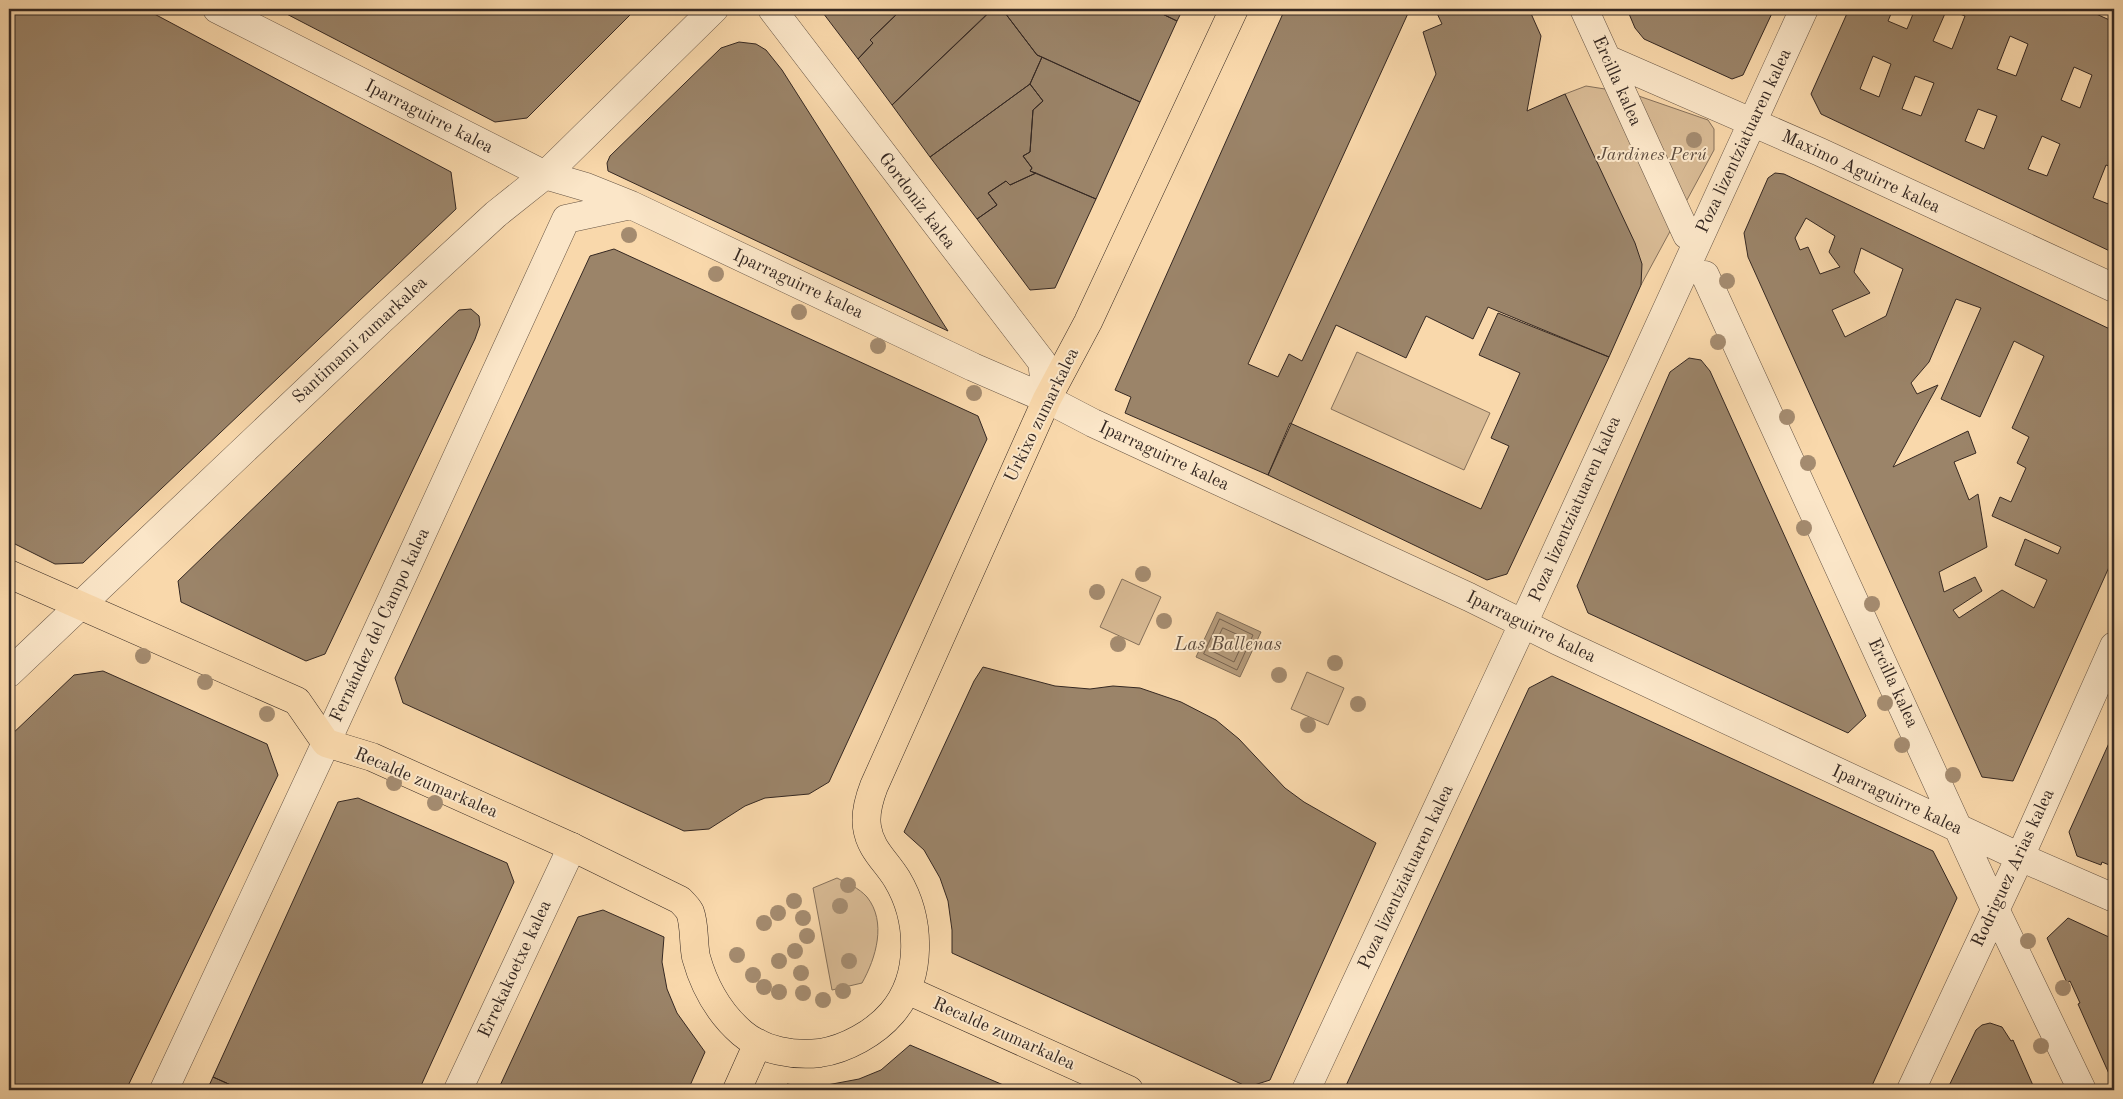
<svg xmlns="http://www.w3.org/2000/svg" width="2123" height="1099" viewBox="0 0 2123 1099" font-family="'Old Standard TT',serif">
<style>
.green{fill:#d8ba94;stroke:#86715b}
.water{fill:#b69c7c;stroke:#826e58}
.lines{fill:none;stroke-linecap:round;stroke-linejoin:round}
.shore{stroke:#76624f;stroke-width:1}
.building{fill:#9b8469;stroke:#352822;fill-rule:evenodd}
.minor-casing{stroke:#665444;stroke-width:29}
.major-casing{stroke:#352822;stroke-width:29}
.minor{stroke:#fbe6c8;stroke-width:28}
.major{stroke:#f9d8ab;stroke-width:28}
.tree{fill:#a48b6f}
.labels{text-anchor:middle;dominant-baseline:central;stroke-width:4;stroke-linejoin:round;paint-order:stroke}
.street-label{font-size:18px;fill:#352822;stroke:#fbe6c8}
.park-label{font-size:18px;font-style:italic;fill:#5e4c3e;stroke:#fbe6c8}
.water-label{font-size:19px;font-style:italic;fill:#5c4b3d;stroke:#fbe6c8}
</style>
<rect width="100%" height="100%" fill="#f9d8ab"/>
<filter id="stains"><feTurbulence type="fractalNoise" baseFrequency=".004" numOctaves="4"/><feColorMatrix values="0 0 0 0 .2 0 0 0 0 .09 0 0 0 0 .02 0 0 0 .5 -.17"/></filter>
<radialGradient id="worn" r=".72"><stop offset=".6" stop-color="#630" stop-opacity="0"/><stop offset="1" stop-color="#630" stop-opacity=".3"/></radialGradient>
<path class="green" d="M1586 86 1630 93 1708 120 1714 129V150L1641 285 1565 94Z
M1357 352 1490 413 1464 470 1331 409Z
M1122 579 1161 597 1139 645 1100 627Z
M1307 672 1344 688 1328 725 1291 709Z
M837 878C847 883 859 888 867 897 887 922 876 958 862 983L832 990 813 888Z"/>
<path class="water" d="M1217 612 1261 632 1240 677 1196 657Z"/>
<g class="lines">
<path class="shore" d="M1220 619 1253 635 1237 670 1204 654Z
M1223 628 1245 638 1234 662 1212 651Z"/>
</g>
<path class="building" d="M14 9H145L451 172 456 209 83 563 55 564 9 541V24Z
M277 9H636L527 118 495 122Z
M820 9H902L870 40 873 43 858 59Z
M902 9H982L987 14 892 105 858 59 873 43 870 40Z
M993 9H1002L1037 55 1042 57 1030 84 930 157 892 105Z
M1002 9H1152L1177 21 1140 102 1037 55Z
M1152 9H1183L1177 21Z
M1285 9H1410L1248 364 1278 377 1289 354 1302 361 1436 74 1423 32 1442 24 1435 9H1529L1541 36 1527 111 1565 94 1635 243 1642 264 1641 285 1609 357 1488 307 1473 339 1426 316 1406 358 1336 325 1268 475 1125 413 1131 397 1115 390Z
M1627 9H1774L1743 75 1732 79 1644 39 1635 28Z
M1849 9H1893L1888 21 1907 29 1915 9H2085L2114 22V168L2106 165 2093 198 2111 205 2114 198V253L1821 114 1811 94ZM1947 9 1965 16 1952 49 1933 41ZM2010 36 2028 44 2016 76 1997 69ZM1873 56 1891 64 1879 97 1860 89ZM2074 67 2092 75 2080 108 2061 100ZM1915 76 1934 83 1921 116 1902 109ZM1978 109 1997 116 1984 149 1965 141ZM2042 136 2060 144 2047 176 2028 169Z
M739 42 756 44 766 50 782 70 948 331 608 171 607 163 610 156 721 48Z
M1042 57 1140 102 1096 199 1030 171 1032 168 1023 156 1030 152 1033 110 1043 101 1030 84Z
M1030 84 1043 101 1033 110 1030 152 1023 156 1032 168 1030 171 1036 173 1010 185 1006 181 988 193 997 205 977 219 930 157Z
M1036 173 1096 199 1055 288 1030 290 977 219 997 205 988 193 1006 181 1010 185Z
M1775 173 1784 174 2114 331V556L2013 781 1982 777 1748 257 1744 233 1768 178ZM1806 218 1835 236 1829 252 1840 267 1820 274 1808 247 1800 250 1795 238ZM1861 248 1903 269 1886 316 1845 337 1832 310 1870 293 1854 272ZM1956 299 1981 308 1941 399 1980 417 2014 341 2044 356 2012 428 2029 437 2017 463 2026 468 2011 502 2000 497 1992 516 2061 547 2058 554 2025 539 2015 565 2047 580 2034 608 2002 590 1959 618 1953 610 1982 591 1975 577 1944 592 1939 572 1987 547 1978 494 1969 500 1954 462 1976 453 1968 431 1893 467 1938 385 1917 394 1911 383 1929 362Z
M614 249 978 416 987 439 829 782 809 794 765 798 745 806 709 829 684 831 403 703 395 678 590 256Z
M471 309 479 316 480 325 475 339 325 654 306 661 181 602 178 581 444 324 459 310Z
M1498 313 1609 357 1507 574 1487 580 1268 475 1290 423 1481 509 1509 446 1491 438 1520 373 1479 355Z
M1689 358 1701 360 1710 371 1866 716 1848 733 1588 613 1577 586 1670 372Z
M983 667 1055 686 1090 689 1113 686 1140 688 1181 702 1216 720 1239 739 1285 788 1304 802 1376 843 1270 1080 1248 1087 952 953V930L948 901 940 878 924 850 904 832 974 681Z
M103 671 267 744 278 775 126 1090H9V737L74 675Z
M1552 676 1933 851 1957 898 1870 1090H1344L1529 688Z
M2114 732V867L2102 862 2101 865 2077 856 2069 832Z
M358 798 507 863 514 882 419 1090H242L213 1077 338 802Z
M603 910 664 937 662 962 667 989 677 1013 705 1052 688 1090H498L578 917Z
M2068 918 2111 938 2110 941 2114 943V1085L2078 1004 2080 1003 2070 981 2067 983 2047 938Z
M1990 1023 2002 1027 2011 1041 2013 1040 2035 1090H1947L1976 1030 1982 1025Z
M910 1045 1015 1090H784L787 1084 811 1088 859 1079 881 1070Z
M213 1077 242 1090H207Z"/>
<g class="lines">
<g class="minor-casing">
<path id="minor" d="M217 9 545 175 586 187 631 205 973 367 1047 399 1093 423 1469 597 1558 641 2020 857 2114 898
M772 9 1042 362 1047 399
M1584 9 1687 235
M1607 59 1820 152 2114 288
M1705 275 1995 909 2082 1090
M9 673 381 320 496 214 545 175 714 9
M164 1090 326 743 566 219 631 205
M458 1090 572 847
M1306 1090 1523 624 1804 9
M1911 1090 2020 857 2114 646"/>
</g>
<g class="major-casing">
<path id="major" d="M9 574 297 701 326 743 372 757 572 847 680 900C683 903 688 908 690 912 695 925 693 942 696 957 704 986 719 1013 742 1033 763 1051 794 1056 820 1053 846 1049 875 1033 892 1013 923 977 921 919 897 879 886 861 870 849 867 827 865 814 869 799 874 786L1047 399 1088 322 1234 9
M907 990 1129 1090
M737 1090 758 1043"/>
</g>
<use href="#minor" class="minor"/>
<use href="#major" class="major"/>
</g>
<g class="tree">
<circle cx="1694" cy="140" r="8"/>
<circle cx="629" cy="235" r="8"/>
<circle cx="716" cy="274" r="8"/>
<circle cx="1727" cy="281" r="8"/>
<circle cx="799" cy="312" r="8"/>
<circle cx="1718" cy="342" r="8"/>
<circle cx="878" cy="346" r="8"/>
<circle cx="974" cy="393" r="8"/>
<circle cx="1787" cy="417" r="8"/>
<circle cx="1808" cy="463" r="8"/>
<circle cx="1804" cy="528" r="8"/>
<circle cx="1143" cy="574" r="8"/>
<circle cx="1097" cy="592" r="8"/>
<circle cx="1872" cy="604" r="8"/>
<circle cx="1164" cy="621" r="8"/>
<circle cx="1118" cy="644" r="8"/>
<circle cx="143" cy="656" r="8"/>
<circle cx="1335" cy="663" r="8"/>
<circle cx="1279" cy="675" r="8"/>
<circle cx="205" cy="682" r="8"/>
<circle cx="1885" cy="703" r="8"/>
<circle cx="1358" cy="704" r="8"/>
<circle cx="267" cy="714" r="8"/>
<circle cx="1308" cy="725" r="8"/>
<circle cx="1902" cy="745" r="8"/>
<circle cx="1953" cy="775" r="8"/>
<circle cx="394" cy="783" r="8"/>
<circle cx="435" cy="803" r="8"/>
<circle cx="848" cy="885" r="8"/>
<circle cx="794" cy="901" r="8"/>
<circle cx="840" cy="906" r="8"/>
<circle cx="778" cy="913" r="8"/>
<circle cx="803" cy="918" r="8"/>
<circle cx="764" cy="923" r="8"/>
<circle cx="807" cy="936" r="8"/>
<circle cx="2028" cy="941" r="8"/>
<circle cx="795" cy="951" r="8"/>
<circle cx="737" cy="955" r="8"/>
<circle cx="779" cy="961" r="8"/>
<circle cx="849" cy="961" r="8"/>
<circle cx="801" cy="973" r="8"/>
<circle cx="753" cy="975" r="8"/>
<circle cx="764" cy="987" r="8"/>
<circle cx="2063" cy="988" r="8"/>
<circle cx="843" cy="991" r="8"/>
<circle cx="779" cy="992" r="8"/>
<circle cx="803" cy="993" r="8"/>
<circle cx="823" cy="1000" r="8"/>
<circle cx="2041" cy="1046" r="8"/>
</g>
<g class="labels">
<g class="street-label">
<text transform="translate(1617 81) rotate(66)">Ercilla kalea</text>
<text transform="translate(429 117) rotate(27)">Iparraguirre kalea</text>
<text transform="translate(1744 141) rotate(-65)">Poza lizentziatuaren kalea</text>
<text transform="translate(1861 172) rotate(25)">Maximo Aguirre kalea</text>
<text transform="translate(917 201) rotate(53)">Gordoniz kalea</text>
<text transform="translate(798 284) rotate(25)">Iparraguirre kalea</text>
<text transform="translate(360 340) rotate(-43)">Santimami zumarkalea</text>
<text transform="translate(1042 415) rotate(-64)">Urkixo zumarkalea</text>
<text transform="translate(1164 456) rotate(25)">Iparraguirre kalea</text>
<text transform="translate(1575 509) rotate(-66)">Poza lizentziatuaren kalea</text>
<text transform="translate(380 625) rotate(-65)">Fernández del Campo kalea</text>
<text transform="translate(1531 627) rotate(26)">Iparraguirre kalea</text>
<text transform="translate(1893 683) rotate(65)">Ercilla kalea</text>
<text transform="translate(426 783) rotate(23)">Recalde zumarkalea</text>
<text transform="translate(1897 800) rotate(25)">Iparraguirre kalea</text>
<text transform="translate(2013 868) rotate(-65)">Rodriguez Arias kalea</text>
<text transform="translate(1406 877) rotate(-65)">Poza lizentziatuaren kalea</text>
<text transform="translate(515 969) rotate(-65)">Errekakoetxe kalea</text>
<text transform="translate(1004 1034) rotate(24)">Recalde zumarkalea</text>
</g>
<g class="park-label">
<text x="1652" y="155">Jardines Perú</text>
</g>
<g class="water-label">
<text x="1228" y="645">Las Ballenas</text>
</g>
</g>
<rect width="2123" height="1099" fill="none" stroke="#f9d8ab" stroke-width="30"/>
<rect x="10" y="10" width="2103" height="1079" fill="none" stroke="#352822" stroke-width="2.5"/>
<rect x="15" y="15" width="2093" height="1069" fill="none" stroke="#352822"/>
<rect width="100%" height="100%" filter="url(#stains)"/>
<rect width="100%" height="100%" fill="url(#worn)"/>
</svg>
